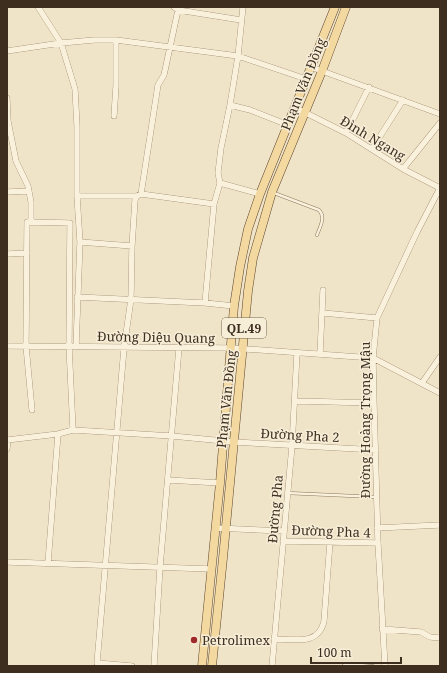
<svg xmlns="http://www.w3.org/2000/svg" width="447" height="673" viewBox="0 0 447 673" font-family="'Noto Serif',serif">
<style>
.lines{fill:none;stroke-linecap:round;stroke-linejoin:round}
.service-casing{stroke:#8d765c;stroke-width:3.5}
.minor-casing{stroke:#8d765c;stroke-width:6}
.primary-casing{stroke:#5b4430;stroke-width:9}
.service{stroke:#faf1dc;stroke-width:2.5}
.minor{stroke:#faf1dc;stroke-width:5.5}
.primary{stroke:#f3d9a0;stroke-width:8}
.poi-dot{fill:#9e2a2b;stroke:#f7eed8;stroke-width:1.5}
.labels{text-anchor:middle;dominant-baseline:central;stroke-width:3;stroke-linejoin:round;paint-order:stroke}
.shield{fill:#f7eed8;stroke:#756857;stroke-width:1}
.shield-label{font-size:12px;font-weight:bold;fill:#3d2e20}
.street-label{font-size:13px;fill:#3d2e20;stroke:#f7eed8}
.poi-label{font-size:13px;fill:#3d2e20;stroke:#f7eed8;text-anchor:start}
</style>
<rect width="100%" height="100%" fill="#f0e4c8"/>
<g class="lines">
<g class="service-casing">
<path id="service" d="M274 193 319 210C326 217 320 227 317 235
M287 493 376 497
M344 664 373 666"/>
</g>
<g class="minor-casing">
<path id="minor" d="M38 7 61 43 75 89 77 126V196L80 242 76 347
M174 7 178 10 241 20
M7 51 61 43 94 40H116L238 56 306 79
M311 67 440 114
M7 98 8 121 16 161 28 186 31 202V222
M230 105 250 110 288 125
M294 107 346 133 403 169 440 188
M114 116 116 86V40
M346 133 369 87
M372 149 403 100
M403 169 440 123
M220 183 260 194
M7 192 29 191
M141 194 214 204
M77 196H137
M80 242 132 246
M7 254 27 253
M77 297 205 303 234 306
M205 303 214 204 220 183 218 173 221 148 230 105 238 56 243 7
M323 313 377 318
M7 346 232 348 373 358 440 393
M320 354 323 290
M422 383 440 357
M295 401 374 403
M32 410 26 346 27 222 70 223 69 346 73 430
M7 440 58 434 73 430 172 436 234 442 376 450
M7 449 8 440
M168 480 220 483
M215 528 284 531
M377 528 440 525
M283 541 378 543
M7 562 211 569
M48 563 58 434
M382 629 421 632 430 637 440 638
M274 639C294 639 319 646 324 621L330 542
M132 666 97 663 124 348 131 299 132 246 135 200 137 196 141 194 158 85 164 75 178 10
M154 666 160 567 179 348
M272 666 292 446 297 353
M385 666 378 543 374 403 373 358 377 318 417 232 440 188"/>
</g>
<g class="primary-casing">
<path id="primary" d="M202 666 220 483 234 306 240 267 248 229 260 194 335 7
M212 666 223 558 248 291 253 258 272 192 322 71 346 7"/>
</g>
<use href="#service" class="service"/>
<use href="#minor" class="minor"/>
<use href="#primary" class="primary"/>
</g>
<circle class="poi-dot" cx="194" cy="640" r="4"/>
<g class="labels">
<rect class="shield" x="222" y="318" width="44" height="20" rx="3"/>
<g class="shield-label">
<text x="244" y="328">QL.49</text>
</g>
<g class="street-label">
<text transform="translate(303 84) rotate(-68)">Phạm Văn Đồng</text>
<text transform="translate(373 138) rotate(31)">Đình Ngang</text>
<text transform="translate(156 337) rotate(1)">Đường Diệu Quang</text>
<text transform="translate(226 399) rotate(-84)">Phạm Văn Đồng</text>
<text transform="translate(365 420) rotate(-90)">Đường Hoàng Trọng Mậu</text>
<text transform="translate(300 435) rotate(3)">Đường Pha 2</text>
<text transform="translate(275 509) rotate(-85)">Đường Pha</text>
<text transform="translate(331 531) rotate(2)">Đường Pha 4</text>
</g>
<g class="poi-label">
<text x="202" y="640">Petrolimex</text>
</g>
</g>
<rect width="447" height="673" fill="none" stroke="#3d2e20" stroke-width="16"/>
<path d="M311 657v6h90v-6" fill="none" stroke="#3d2e20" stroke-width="2"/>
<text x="317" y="657" font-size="12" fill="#3d2e20" stroke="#f7eed8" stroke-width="3" paint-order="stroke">100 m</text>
</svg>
